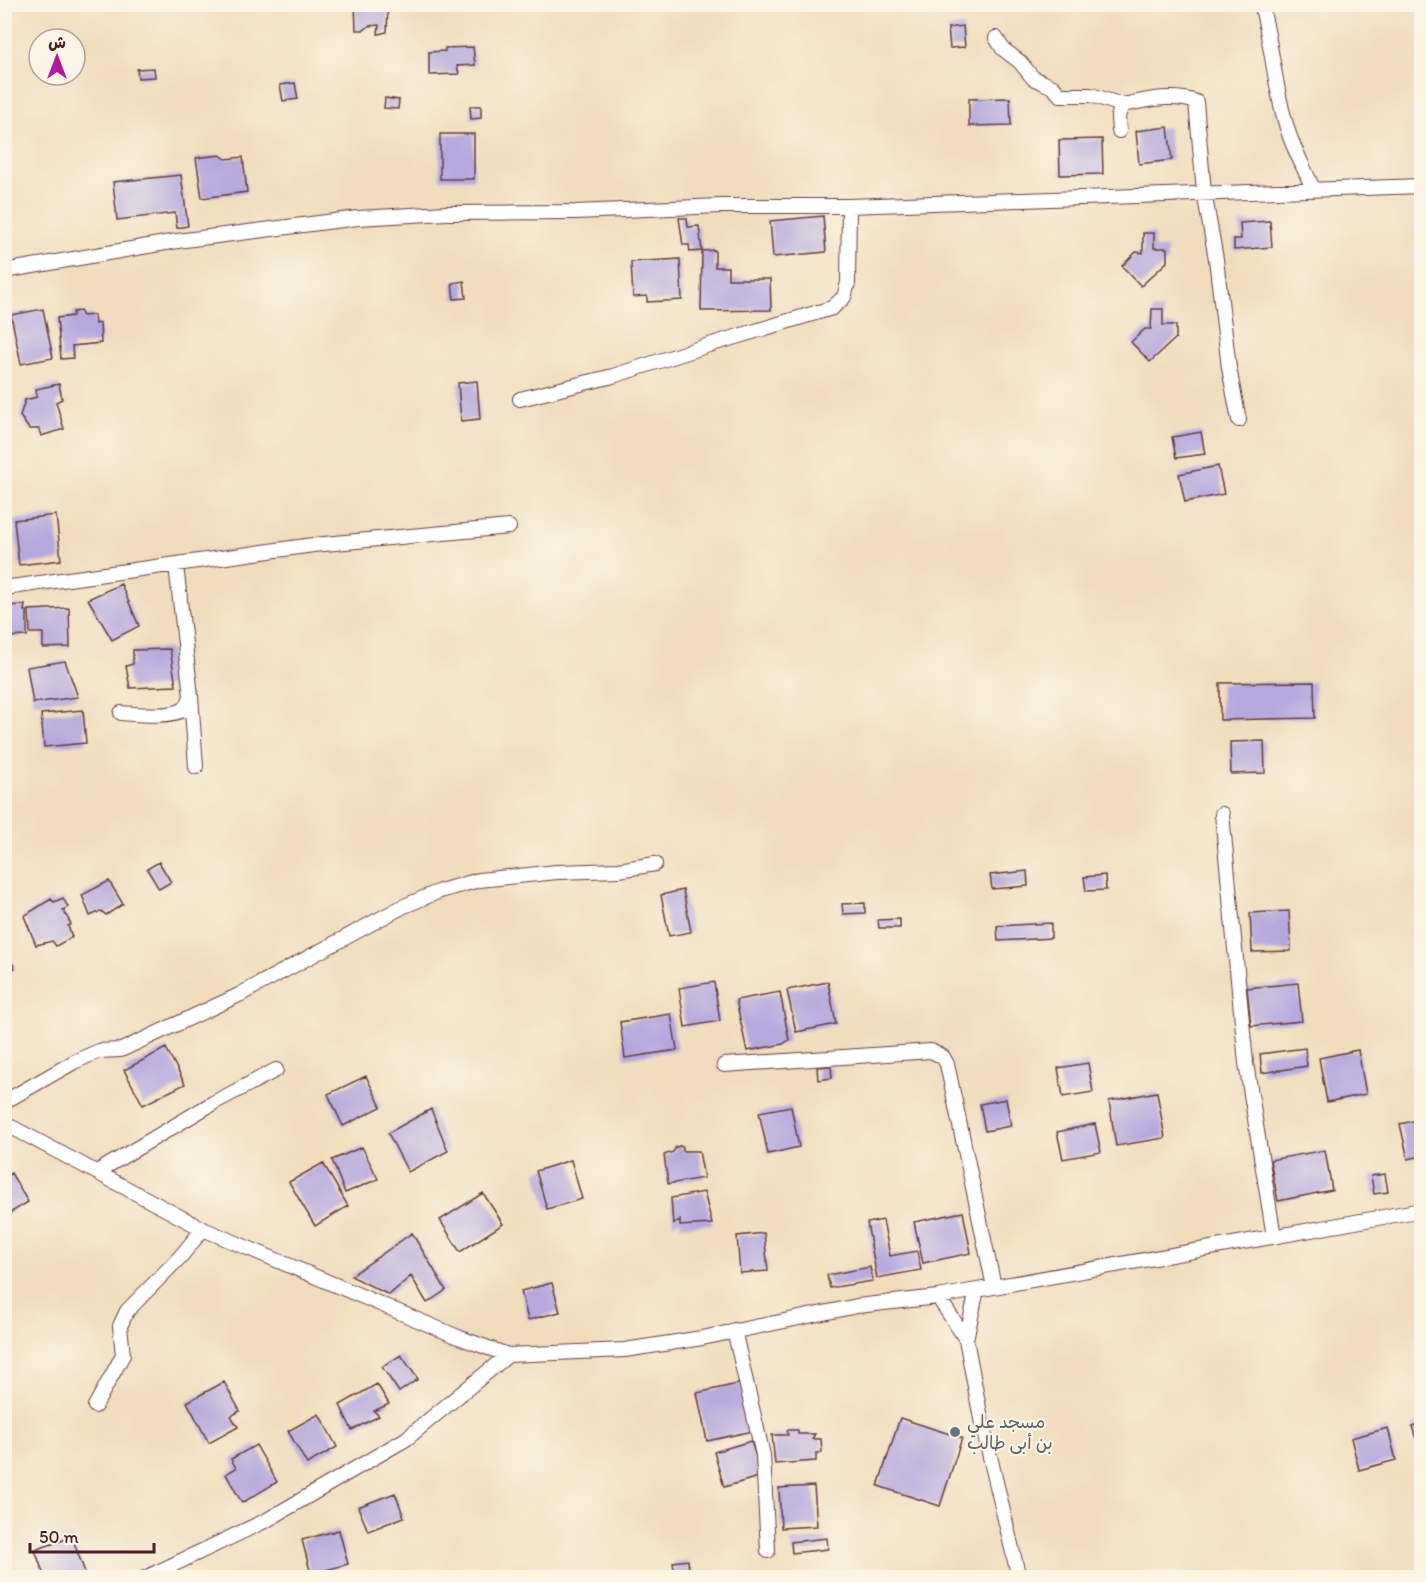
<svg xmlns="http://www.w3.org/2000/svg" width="1426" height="1582" viewBox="0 0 1426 1582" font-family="Itim,'Playpen Sans Arabic',sans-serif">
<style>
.building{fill:#b6a7dd}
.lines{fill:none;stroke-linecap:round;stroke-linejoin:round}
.street-casing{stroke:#633c41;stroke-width:16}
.street{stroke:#fff;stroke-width:14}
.worship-dot{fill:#6b7280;stroke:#fcf5e5;stroke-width:2}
.labels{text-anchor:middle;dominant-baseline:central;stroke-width:4.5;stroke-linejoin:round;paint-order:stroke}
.worship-label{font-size:18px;fill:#5b616d;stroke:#fcf5e5;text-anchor:start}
</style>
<rect width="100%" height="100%" fill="#fcf5e5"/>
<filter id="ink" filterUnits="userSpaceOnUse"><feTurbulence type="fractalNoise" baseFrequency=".0167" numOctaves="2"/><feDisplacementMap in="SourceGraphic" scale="12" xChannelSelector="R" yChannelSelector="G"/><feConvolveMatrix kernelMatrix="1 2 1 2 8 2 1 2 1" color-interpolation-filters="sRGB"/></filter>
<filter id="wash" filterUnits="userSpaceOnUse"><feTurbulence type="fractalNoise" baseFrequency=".008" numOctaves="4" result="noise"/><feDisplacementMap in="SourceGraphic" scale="24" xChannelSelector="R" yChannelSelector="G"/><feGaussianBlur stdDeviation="1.35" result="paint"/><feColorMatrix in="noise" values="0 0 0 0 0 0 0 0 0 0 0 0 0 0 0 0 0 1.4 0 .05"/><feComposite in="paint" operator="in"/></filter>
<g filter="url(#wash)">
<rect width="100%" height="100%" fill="#f1ddbe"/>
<g id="blocks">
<path class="building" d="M355 4H388L387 32 378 34 379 25 369 26 364 30H356Z
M963 26 965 47 950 48 948 28Z
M473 47 475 65 457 66 459 74 429 75V52L445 51V48Z
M154 68 155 77 138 78 137 69Z
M295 83 298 99 283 101 280 85Z
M385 98 399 100 398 109 384 108Z
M1010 98 1011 125 969 126V99Z
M470 106H481V118L471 119Z
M1168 127 1172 160 1139 164 1136 131Z
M440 134H474V179H440Z
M1102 139 1103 174 1060 175 1059 140Z
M220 155 226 159 243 157 247 192 202 198 196 158Z
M181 175 188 226 177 228 175 213 117 220 113 182Z
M823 216 826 252 773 257 770 221Z
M679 218H687L688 227 699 226 702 251 690 252 689 245H683Z
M1270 221 1272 247 1234 250V239H1241L1240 223Z
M1143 233H1154V248H1167V262L1141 286 1122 266 1136 252 1143 253Z
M715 250V267H728V279H770L771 310 701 311 702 251Z
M680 259 682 300 647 302V296L633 297 631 262Z
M464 281 466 298 454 299 452 283Z
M43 309 53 358 21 364 11 315Z
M1152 309H1163V325H1176V338L1150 362 1131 342 1145 329H1151Z
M80 311 83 316 94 315 95 324 100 323 101 343 72 346 73 358 61 359 57 318 73 316V312Z
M477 381 480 419 461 421 458 383Z
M59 384 62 399 56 402 64 429 41 436 39 429H29L20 416 25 400 37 397 36 389Z
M1201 432 1205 454 1176 458 1172 437Z
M1218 466 1224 494 1185 502 1179 474Z
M56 515 61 560 19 565 14 520Z
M121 584 139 626 112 640 88 599Z
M25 605 24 611H27V636L5 637 4 606Z
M69 608 70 647 43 648V633H30L29 610Z
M170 649 176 686 130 688 126 666 133 664V650Z
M65 661 78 697 33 703 27 667Z
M1314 682 1315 718 1220 720V683Z
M83 710 86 743 44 747 41 714Z
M4 729 10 758H4Z
M1264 741 1265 773 1231 774 1230 742Z
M159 862 171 882 159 889 147 869Z
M1027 871 1028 886 992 889 990 875Z
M1105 875 1106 890 1086 891 1084 877Z
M109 881 123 904 106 915 101 911 90 916 82 895Z
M683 890 691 932 669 936 661 895Z
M63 898 68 907 63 910 71 924 68 926 72 937 56 946 52 941 36 945 24 916 51 899 54 902Z
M865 903V913L843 914 842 904Z
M1289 911 1291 951 1252 952 1250 913Z
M900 919V928H879L878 920Z
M1051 923V938L998 941 997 926Z
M4 949 15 968 4 974Z
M714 982 720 1021 685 1027 679 988Z
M828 982 836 1024 796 1032 787 990Z
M1298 983 1302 1021 1251 1026 1247 988Z
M780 992 789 1040 783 1044 747 1051 736 1000Z
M671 1014 677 1050 625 1058 620 1022Z
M166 1048 185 1084 143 1105 124 1070Z
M1305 1048 1307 1066 1262 1073 1260 1054Z
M1358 1050 1366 1094 1327 1102 1319 1058Z
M1088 1063 1093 1092 1063 1097 1058 1068Z
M831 1066 832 1078 818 1080 817 1067Z
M366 1076 381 1107 343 1126 328 1094Z
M1157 1092 1165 1138 1116 1146 1109 1101Z
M1006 1099 1011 1126 985 1131 980 1104Z
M791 1106 799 1147 768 1154 759 1112Z
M431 1109 448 1151 408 1172 388 1133Z
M1422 1119V1156L1408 1159 1400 1124Z
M1095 1124 1101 1152 1063 1159 1057 1132Z
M679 1146 683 1147V1151H699L704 1178 668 1184 664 1155 673 1152 676 1147Z
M362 1147 378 1179 345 1193 332 1160Z
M1325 1150 1332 1190 1278 1201 1270 1160Z
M571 1160 582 1199 547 1209 536 1171Z
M323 1163 348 1206 315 1226 289 1182Z
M11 1173 28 1202 5 1216V1177Z
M1385 1174 1388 1192 1374 1194 1371 1176Z
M704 1192 712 1224 680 1226V1220L673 1224 671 1198Z
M483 1193 503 1224 460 1252 440 1220Z
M963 1212 971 1253 923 1263 914 1222Z
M883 1220 890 1256 917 1251 921 1270 877 1278 867 1223Z
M412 1233 446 1290 427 1303 411 1276 389 1295 351 1276Z
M764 1233 768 1271 740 1273 737 1236Z
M870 1267 873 1281 830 1288 827 1275Z
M552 1283 560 1312 528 1320 521 1291Z
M401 1355 418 1379 399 1392 382 1367Z
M224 1382 240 1411 231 1416 238 1427 209 1443 187 1402Z
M742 1383 753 1431 707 1441 697 1393Z
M377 1384 389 1404 374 1411 379 1416 352 1430 340 1405Z
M319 1414 337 1447 307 1464 288 1431Z
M900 1418 962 1438 940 1506 878 1486Z
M1422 1423V1455H1421L1412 1426Z
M1388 1428 1396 1460 1359 1470 1351 1438Z
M787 1430H798V1434H815L812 1439H821L822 1453H816V1461L775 1464 772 1435H788Z
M751 1441 762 1476 724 1487 714 1452Z
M256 1445 277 1482 242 1503 226 1474 236 1468 231 1459Z
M814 1486 817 1526 781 1528 779 1488Z
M395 1493 404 1517 368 1531 358 1507Z
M339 1530 348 1564 311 1574 302 1540Z
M72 1537 87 1578H45L35 1550Z
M827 1538 828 1549 792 1553 791 1542Z
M688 1560 689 1573 716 1571V1578H675L673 1562Z"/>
</g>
</g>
<g filter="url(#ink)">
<use href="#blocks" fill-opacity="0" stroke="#633c41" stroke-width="1.5"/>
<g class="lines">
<g class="street-casing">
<path id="street" d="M1261 4C1273 48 1275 94 1290 137 1297 155 1306 172 1313 189
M996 38 1003 49 1020 62 1033 78 1053 87 1060 95H1091L1122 105
M1119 131 1118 117 1122 105C1145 101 1173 93 1196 102L1204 192 1216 259 1229 368 1239 420
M4 271 177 241 358 218 447 213 575 212 721 206H849L1422 186
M520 399 613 376 709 345 832 308 844 297 848 283 849 206
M176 565 191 696 196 767
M4 588 313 545 509 527
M121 713C136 714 172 718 184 709 188 706 189 701 191 696
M1222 814 1246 1063 1274 1237
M724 1065 931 1051 943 1057 947 1064 994 1287
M4 1102 74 1062 99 1051 121 1050 239 995 402 907 440 891 479 880 557 872 619 870 655 864
M4 1123 203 1229 458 1337 508 1355 625 1350 702 1338 857 1306 938 1297 1422 1210
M97 1172 213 1103 276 1070
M977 1290 966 1339 981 1419 1019 1578
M938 1297 966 1339
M734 1330 763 1455 768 1551
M95 1406 123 1355 120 1326 127 1311 181 1256 203 1229
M145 1578 267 1520 406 1439 508 1355"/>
</g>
<use href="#street" class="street"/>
</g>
</g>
<circle class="worship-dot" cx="955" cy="1432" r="6"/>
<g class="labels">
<g class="worship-label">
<text x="967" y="1422">مسجد علي<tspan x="967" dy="21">بن أبى طالب</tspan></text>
</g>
</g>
<rect width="1426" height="1582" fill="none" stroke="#fcf5e5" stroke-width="24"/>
<g transform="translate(57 57)"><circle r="28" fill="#fcf5e5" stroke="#b59f9b" stroke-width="1.5"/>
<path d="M0-4.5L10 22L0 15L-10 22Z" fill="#b5179e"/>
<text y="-9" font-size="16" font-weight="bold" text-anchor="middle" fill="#4a1f2b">ش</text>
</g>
<path d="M30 1543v9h124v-9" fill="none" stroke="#4a1f2b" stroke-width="3"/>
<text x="39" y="1543" font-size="18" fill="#4a1f2b" stroke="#fcf5e5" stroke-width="4.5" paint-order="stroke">50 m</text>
</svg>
